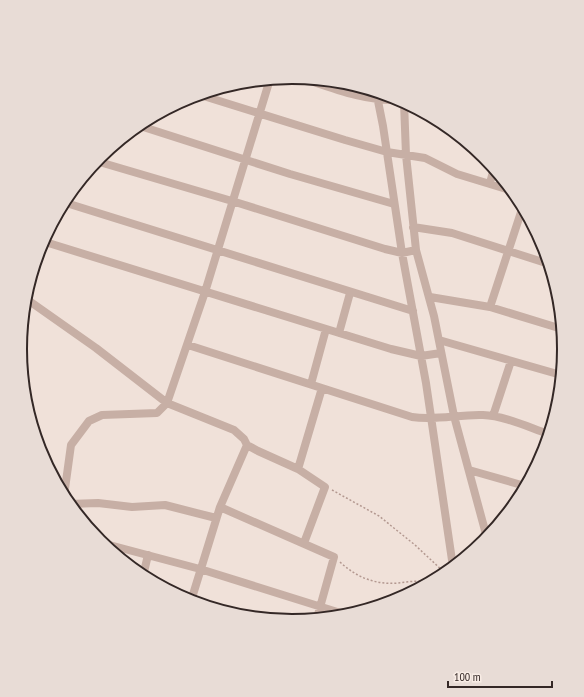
<svg xmlns="http://www.w3.org/2000/svg" width="584" height="697" viewBox="0 0 584 697" font-family="'PT Sans Narrow',sans-serif">
<style>
.lines{fill:none;stroke-linecap:round;stroke-linejoin:round}
.path{stroke:#b39890;stroke-width:1.5;stroke-dasharray:2 2;stroke-linecap:butt}
.minor{stroke:#c7afa5;stroke-width:8}
.rim{fill:none;stroke:#342826;stroke-width:2}
</style>
<rect width="100%" height="100%" fill="#f0e1d9"/>
<g class="lines">
<path class="path" d="M332 490 379 516 415 545 445 573
M340 562C356 577 375 585 398 583 408 582 418 580 429 582"/>
<path class="minor" d="M299 77C332 88 366 102 401 100
M376 91 383 126 402 253 426 383 453 567
M197 94 345 140 387 152 425 158 457 174 513 191
M404 102 406 155 416 250 434 316 454 416 487 538
M137 125 290 174 394 204
M96 161 232 201 385 249 402 253 416 250
M490 183 494 168
M63 202 413 311
M413 227 452 233 549 264
M42 241 391 349 421 356 441 353
M430 297 490 307 562 329
M25 298 96 348 167 403 234 430 244 439 247 445 258 451 298 469 325 487 304 543
M490 307 523 206
M339 333 350 293
M439 340 561 375
M188 345 412 417C436 421 459 414 483 415 505 416 528 427 549 434
M311 384 326 329
M493 416 511 361
M298 469 322 388
M469 470 525 486
M64 496 71 445 89 421 102 415 157 413 167 403 205 292 270 79
M69 504 98 503 132 507 165 505 216 518
M220 507 334 557 317 618
M102 543 200 569 347 615
M143 576 148 555
M191 601 220 507 247 445"/>
</g>
<path d="M0 0H584V697H0ZM27 349a265 265 0 1 1 530 0a265 265 0 1 1-530 0Z" fill="#e8dcd6" fill-rule="evenodd"/>
<path class="rim" d="M27 349a265 265 0 1 1 530 0a265 265 0 1 1-530 0Z"/>
<path d="M448 681v6h104v-6" fill="none" stroke="#342826" stroke-width="2"/>
<text x="454" y="681" font-size="12" fill="#342826" stroke="#f8ece5" stroke-width="3" paint-order="stroke">100 m</text>
</svg>
